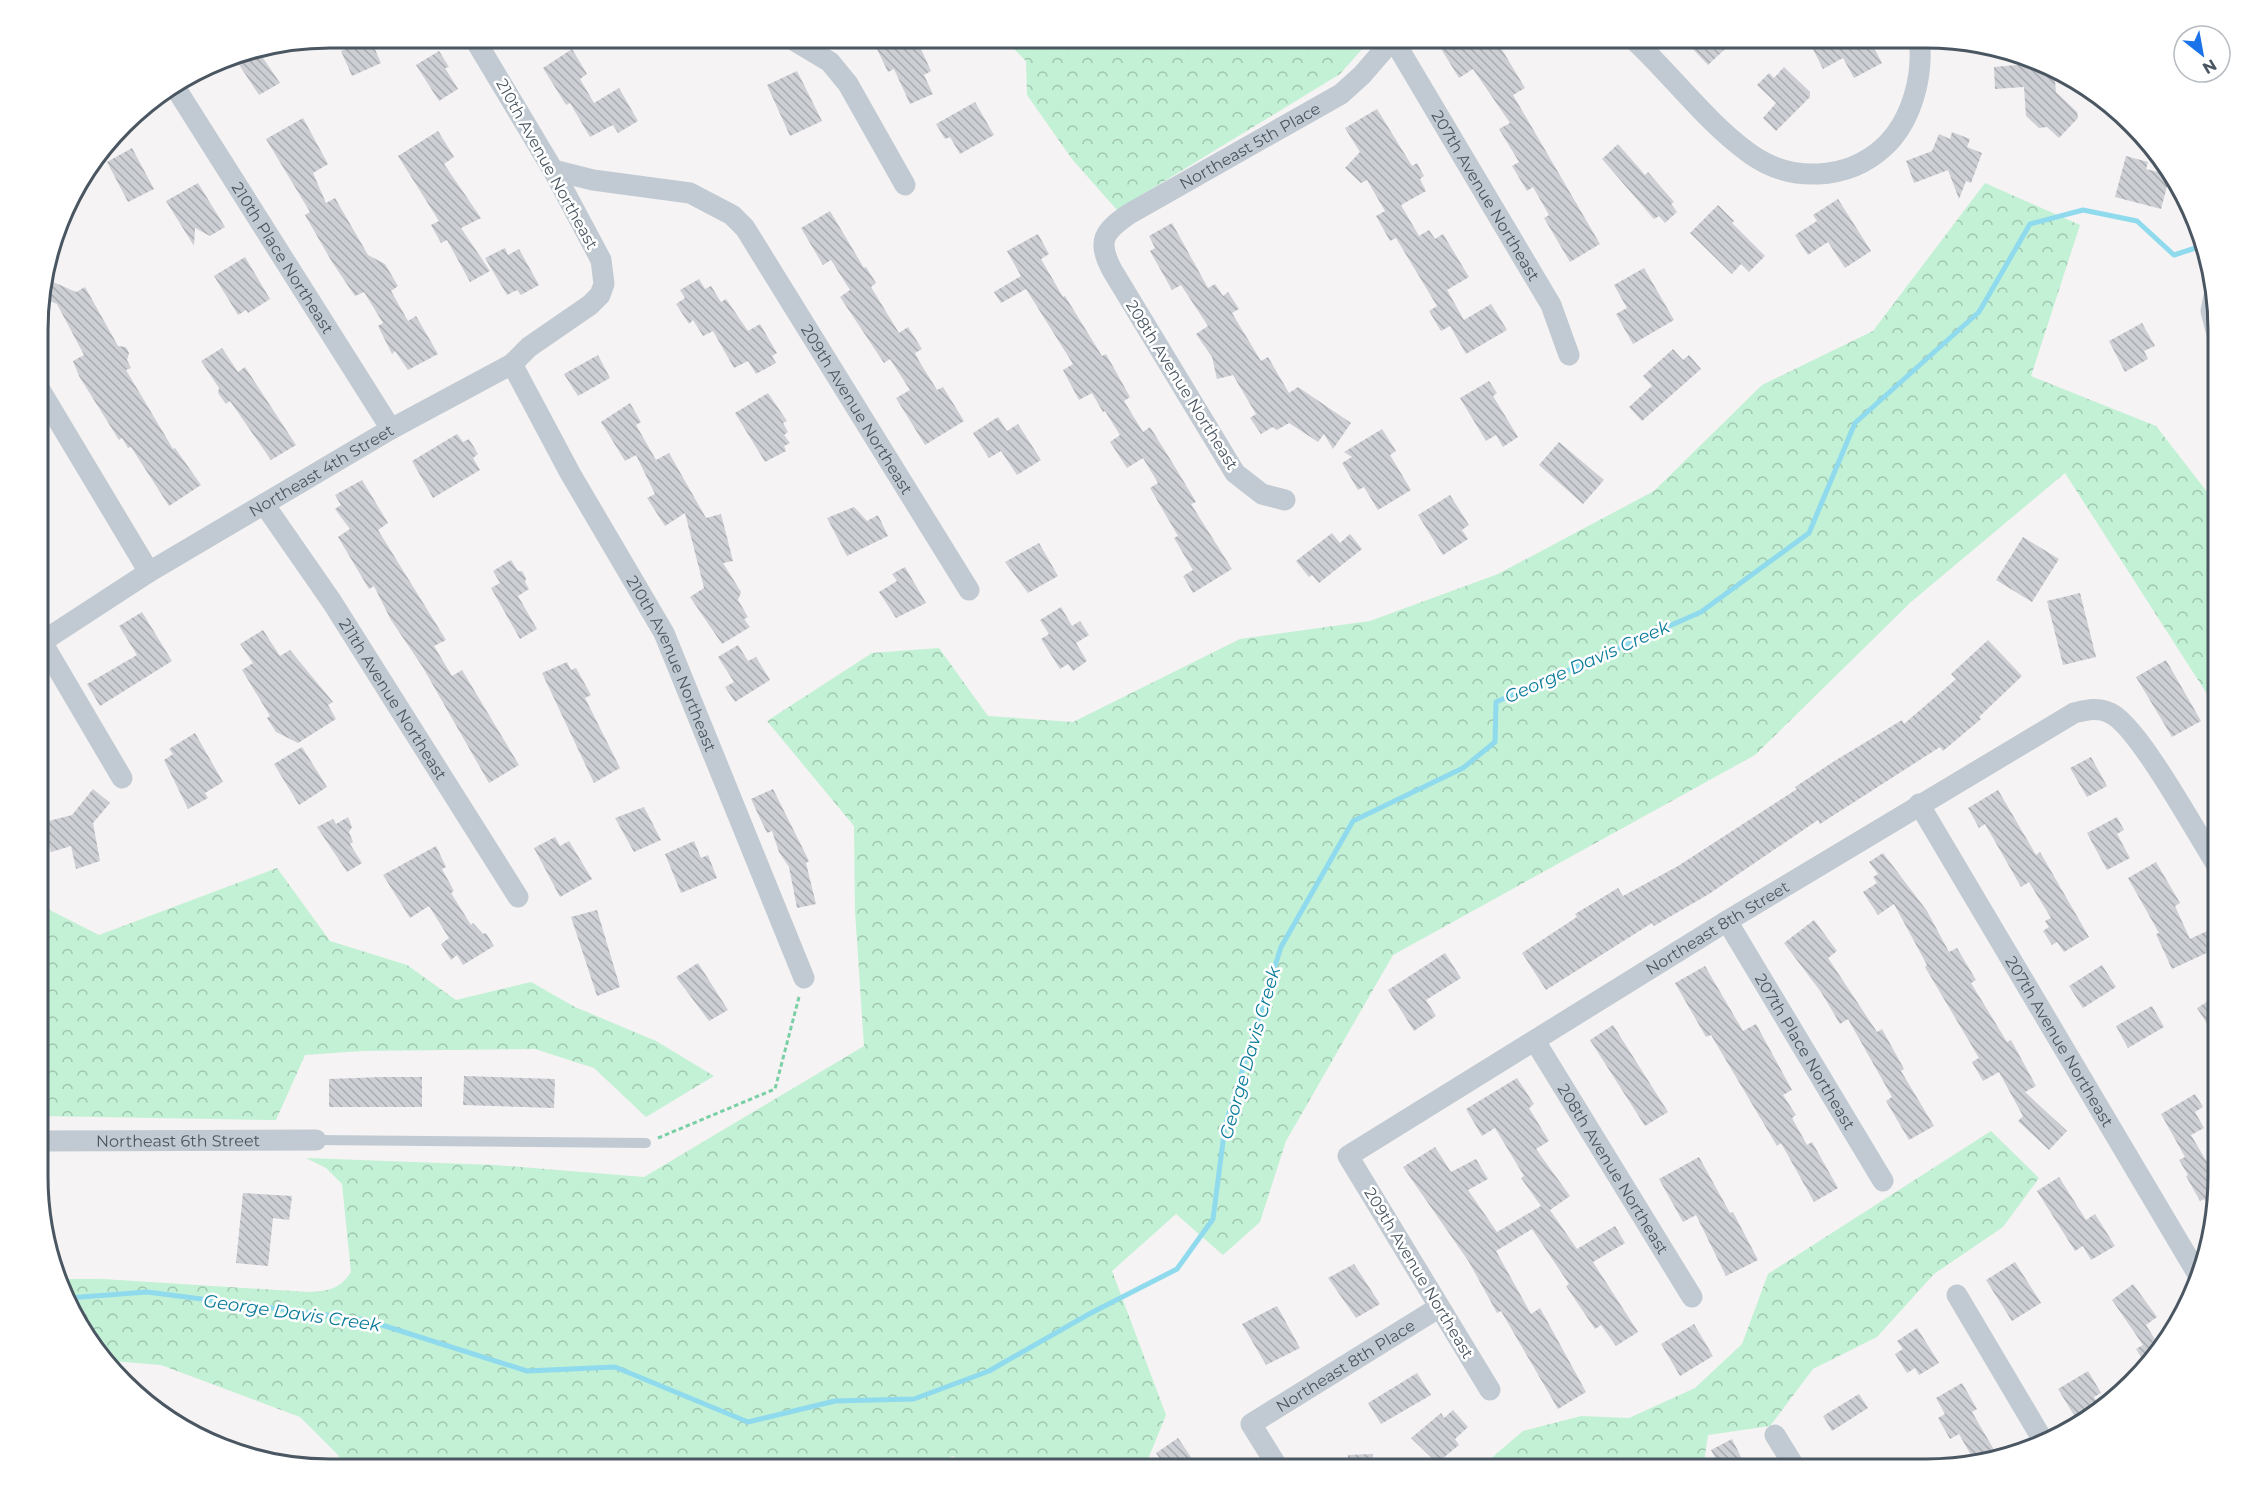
<svg xmlns="http://www.w3.org/2000/svg" width="2256" height="1507" viewBox="0 0 2256 1507" font-family="Montserrat,sans-serif">
<style>
.forest{fill:url(#forest-crowns)}
.lines{fill:none;stroke-linecap:round;stroke-linejoin:round}
.stream{stroke:#90daee;stroke-width:5}
.building{fill:url(#building-back-hatch)}
.path{stroke:#7ad0a6;stroke-width:3;stroke-dasharray:4.5 3;stroke-linecap:butt}
.lane{stroke:#c1cad2;stroke-width:10}
.street{stroke:#c1cad2;stroke-width:21}
.labels{text-anchor:middle;dominant-baseline:central;stroke-width:5;stroke-linejoin:round;paint-order:stroke}
.street-label{font-size:16px;fill:#4a5661;stroke:#fff}
.water-label{font-size:18px;font-style:italic;fill:#0c7c9b;stroke:#fff}
.rim{fill:none;stroke:#4a5661;stroke-width:3}
</style>
<defs>
<pattern id="forest-crowns" width="20" height="18" patternUnits="userSpaceOnUse" patternTransform="scale(1.5)"><rect width="20" height="18" fill="#c3f1d5"/><path d="M2 6a3 3 0 1 1 6 0M12 15a3 3 0 1 1 6 0" fill="none" stroke="#a0c6b0"/></pattern>
<pattern id="building-back-hatch" width="6" height="6" patternUnits="userSpaceOnUse" patternTransform="scale(1.5)"><rect width="6" height="6" fill="#cdcfd5"/><path d="M-1 5l2 2M0 0l6 6M5-1l2 2" fill="none" stroke="#a8abb0"/></pattern>
</defs>
<rect width="100%" height="100%" fill="#f5f3f3"/>
<path class="forest" d="M1003 38H1372L1340 74 1117 210 1072 159 1027 95 1026 61Z
M1985 183 2080 225 2031 376 2156 426 2218 506V711L2065 473 1911 602 1755 755 1393 955 1286 1141 1260 1222 1223 1255 1176 1214 1112 1271 1166 1415 1144 1469H971L953 1456 920 1469H345L338 1455 300 1417 161 1365 112 1361 77 1323 62 1279H103L309 1292C329 1291 340 1289 351 1272L342 1184 326 1168 306 1158 495 1165 644 1177 864 1046 855 911 854 826 767 721 872 653 939 648 988 716 1073 722 1240 639 1370 621 1498 574 1654 491 1762 385 1873 331Z
M277 868 330 941 407 965 456 1000 531 982 575 1007 656 1041 714 1076 646 1117 594 1068 535 1049 362 1051 305 1055 276 1120 40 1116V905L99 935Z
M1991 1131 2039 1178 2003 1227 1934 1274 1877 1337 1813 1369 1770 1426 1708 1435 1703 1469H1629L1620 1457 1597 1469H1464L1482 1466 1523 1431 1581 1416 1629 1418 1695 1388 1742 1344 1768 1274Z"/>
<g class="lines">
<path class="stream" d="M68 1298 147 1292 366 1320 527 1371 615 1367 748 1422 835 1401 914 1399 989 1371 1089 1314 1177 1269 1213 1219 1225 1126 1281 947 1353 821 1463 768 1495 742 1496 702 1701 612 1809 533 1855 423 1979 312 2030 224 2083 210 2137 221 2174 255 2205 245"/>
</g>
<path class="building" d="M370 38 381 63 352 76 341 51Z
M902 38H916L931 71 924 75 933 94 910 104 894 69 888 72 877 49Z
M1455 38H1466L1470 44 1480 38H1495L1525 88 1513 95 1600 244 1570 262 1544 218 1549 215 1533 187 1527 191 1512 166 1519 162 1499 129 1510 123 1473 69 1459 78 1440 47Z
M1697 38H1737L1708 65 1689 45Z
M1831 38H1869L1882 63 1854 78 1843 58 1823 69 1812 47Z
M572 49 587 74 580 79 594 103 619 88 638 121 618 133 613 125 590 137 570 103 566 105 543 68Z
M439 51 449 67 445 68 458 89 439 101 416 65Z
M259 52 280 83 259 95 234 57Z
M2041 63 2054 70 2056 92 2077 112 2078 118 2059 138 2047 127 2039 128 2026 116 2024 87 1995 89 1994 67Z
M1784 67 1810 92V97L1776 131 1763 118 1776 103 1757 85 1769 73 1774 78Z
M797 71 822 121 790 136 767 85Z
M975 102 994 135 960 154 950 137 945 139 936 124Z
M1377 109 1412 166 1417 163 1424 176 1420 179 1426 191 1401 205 1419 236 1429 230 1435 239 1443 234 1469 277 1447 290 1464 320 1491 304 1507 330 1466 354 1450 326 1441 331 1429 311 1437 306 1396 238 1390 241 1376 216 1385 211 1367 180 1361 183 1345 168 1360 152 1345 128Z
M303 118 328 164 313 173 326 203 335 198 368 255 385 264 398 286 391 291 408 321 416 316 438 354 408 370 395 351 392 354 378 326 383 323 364 292 355 296 332 262 305 215 310 212 266 139Z
M438 131 454 157 444 164 481 218 461 228 490 271 470 282 447 240 441 243 431 225 439 221 398 156Z
M1952 132 1970 139 1967 147 1982 153 1971 183 1966 181 1959 199 1948 170 1914 183 1906 161 1932 151 1939 134 1950 139Z
M1618 144 1645 175 1648 172 1674 202 1671 204 1677 212 1665 223 1659 216 1654 219 1602 159Z
M132 148 154 189 128 202 107 162Z
M2126 156 2148 162 2146 169 2170 175 2161 209 2115 197Z
M198 183 225 227 210 236 195 228 194 246 166 201Z
M1838 199 1871 251 1845 268 1828 242 1808 255 1795 235 1817 221 1813 215Z
M1718 205 1734 221 1732 223 1765 256 1749 272 1741 264 1732 274 1690 233Z
M830 211 864 268 866 267 876 283 871 287 899 333 908 327 922 349 915 353 919 361 937 390 943 387 964 421 925 445 896 398 910 390 890 359 884 363 840 297 850 290 831 260 823 265 801 228Z
M1172 223 1208 288 1215 284 1223 296 1228 292 1239 309 1232 313 1261 361 1268 357 1289 393 1298 387 1351 423 1333 449 1324 434 1318 442 1289 423 1277 430 1273 427 1261 434 1250 418 1256 414 1233 375 1217 379 1212 357 1196 334 1208 326 1181 285 1172 290 1150 251 1155 248 1149 236Z
M1038 234 1049 254 1041 259 1063 297 1065 296 1102 356 1106 354 1130 397 1124 401 1143 432 1150 427 1172 462 1196 502 1191 504 1232 569 1193 593 1183 576 1193 570 1174 538 1178 536 1150 488 1158 483 1143 458 1127 468 1110 442 1120 435 1105 411 1103 412 1092 393 1079 400 1063 370 1073 364 1026 289 1001 303 994 292 1021 276 1007 251Z
M505 248 508 255 519 249 539 285 521 295 517 290 507 295 485 258Z
M245 257 270 299 248 313 246 310 238 315 214 276Z
M1644 268 1674 320 1633 344 1616 314 1627 308 1614 285Z
M44 278 76 292 85 287 118 346 126 347 129 353 127 360 131 368 126 370 173 449 175 448 201 485 169 506 131 447 128 448 122 438 119 440 79 376 73 361 84 355 57 304 40 297Z
M699 279 705 289 711 286 721 302 726 299 748 331 760 324 777 353 772 356 776 363 756 374 748 361 734 368 713 331 703 336 693 320 689 324 676 304 685 298 680 290Z
M2142 323 2155 346 2144 351 2148 359 2125 372 2109 341Z
M222 348 238 372 245 367 296 445 271 460 230 401 226 404 218 393 219 388 201 361Z
M1673 349 1683 360 1689 355 1701 369 1642 421 1629 407 1652 386 1643 376Z
M598 355 610 378 578 396 564 374Z
M1489 381 1497 393 1493 396 1518 437 1503 447 1496 435 1486 441 1460 398Z
M768 393 787 421 783 423 788 432 784 435 790 443 784 446 786 451 765 462 735 413Z
M630 403 641 422 636 425 656 460 669 453 706 518 721 514 733 561 723 563 741 592 738 600 748 617 744 619 750 627 722 644 690 597 704 588 685 513 665 526 647 498 655 494 636 455 625 461 601 422Z
M998 417 1007 431 1018 424 1041 460 1017 475 1001 451 989 458 973 433Z
M1382 429 1396 451 1390 455 1411 490 1378 510 1364 487 1358 490 1342 463 1352 457 1344 452Z
M457 434 463 442 469 439 478 454 473 458 480 470 433 498 412 461Z
M1559 442 1604 480 1583 504 1539 465Z
M362 480 388 523 378 530 446 640 434 646 452 676 462 670 519 765 489 783 422 666 391 620 374 586 369 589 338 537 350 529 335 509 341 505 335 495Z
M1450 495 1469 525 1462 530 1468 539 1443 555 1418 515Z
M854 507 867 521 878 515 888 536 847 556 827 518Z
M1332 533 1340 543 1350 534 1362 549 1319 583 1312 575 1309 577 1296 561Z
M2023 537 2059 559 2032 602 1996 580Z
M1039 543 1058 576 1028 593 1005 562Z
M511 560 518 571H522L526 578 525 582 529 589 518 596 537 629 520 639 491 588 500 583 493 571Z
M905 567 926 603 896 618 879 592 897 581 892 574Z
M2080 593 2096 657 2063 665 2047 601Z
M1061 607 1072 626 1080 621 1089 635 1076 643 1087 661 1073 671 1068 664 1060 669 1041 639 1049 634 1040 620Z
M142 612 172 661 100 706 87 684 137 655 119 626Z
M263 630 280 656 290 650 333 702 328 705 336 719 298 743 276 732 267 718 270 716 242 670 253 663 240 644Z
M1988 640 2022 676 1979 717 1981 719 1943 751 1940 747 1820 824 1818 820 1709 894 1654 926 1652 923 1546 990 1522 953 1577 917 1575 914 1618 888 1623 896 1678 866 1797 789 1795 787 1833 762 1902 720 1904 724 1956 679 1951 674Z
M738 645 748 661 756 657 770 680 735 702 725 687 734 682 718 657Z
M2166 660 2201 721 2172 737 2136 677Z
M567 662 571 670 576 668 591 695 585 698 620 768 594 783 542 673Z
M195 733 223 782 205 793 208 798 188 809 164 760 173 754 169 749Z
M302 747 327 787 299 805 274 764Z
M2091 757 2107 786 2087 797 2070 768Z
M93 789 110 803 93 823 100 861 76 869 71 846 51 852 41 823 72 815Z
M773 789 809 861 806 863 816 904 797 908 789 867 779 852 772 831 767 833 751 799Z
M1998 790 2036 855 2040 852 2089 937 2064 952 2057 942 2052 945 2043 931 2049 927 2045 921 2051 918 2029 882 2021 887 1985 824 1979 828 1968 808Z
M644 807 661 840 634 852 615 818Z
M348 817 352 827 349 832 353 842 350 844 362 863 347 872 317 827 333 819 336 824Z
M2117 817 2124 830 2117 834 2130 858 2107 870 2087 833Z
M555 837 560 846 569 841 592 879 560 897 534 848Z
M694 841 701 858 708 855 717 878 681 893 665 854Z
M436 846 446 867 442 869 454 891 451 893 471 925 473 923 483 934 486 933 494 946 463 965 457 955 451 960 441 944 449 938 429 906 410 918 383 875Z
M1883 853 1927 911 1949 952 1957 948 1976 980 1971 983 2007 1042 2011 1040 2036 1086 2025 1092 2067 1131 2049 1150 2018 1121 2023 1116 1999 1072 1983 1081 1972 1062 1979 1058 1925 967 1927 965 1894 904 1878 915 1863 892 1877 883 1873 877 1878 874 1869 862Z
M2156 862 2180 903 2175 906 2190 939 2207 931 2215 949 2172 969 2156 934 2159 933 2128 878Z
M597 910 620 987 597 996 571 917Z
M1814 920 1837 951 1828 958 1877 1032 1882 1029 1904 1069 1901 1071 1934 1126 1909 1140 1886 1101 1892 1097 1848 1019 1840 1024 1821 992 1784 943Z
M1445 953 1461 978 1426 1000 1436 1016 1414 1031 1388 990Z
M698 963 728 1010 709 1021 676 977Z
M2102 965 2116 987 2083 1008 2069 986Z
M1705 966 1743 1031 1756 1024 1792 1090 1783 1095 1796 1115 1792 1118 1807 1145 1812 1142 1838 1188 1814 1202 1781 1143 1777 1146 1711 1035 1706 1037 1675 983Z
M2218 995V1041L2197 1008Z
M2152 1006 2164 1027 2128 1048 2116 1026Z
M1613 1025 1668 1112 1645 1126 1590 1040Z
M464 1076 555 1079 554 1108 463 1105Z
M382 1077H422V1107H329V1079Z
M1517 1078 1534 1104 1529 1108 1549 1141 1536 1149 1570 1196 1550 1210 1577 1249 1615 1226 1625 1243 1593 1262 1638 1332 1616 1346 1601 1325 1595 1329 1566 1286 1569 1284 1532 1229 1496 1251 1531 1314 1540 1308 1586 1392 1558 1409 1501 1311 1497 1313 1469 1262 1403 1167 1435 1147 1451 1172 1476 1159 1488 1179 1468 1190 1497 1232 1541 1206 1521 1178 1524 1176 1495 1128 1482 1136 1466 1109Z
M2195 1094 2203 1107 2195 1112 2204 1128 2191 1135 2218 1181 2214 1215 2204 1199 2200 1201 2186 1176 2188 1175 2179 1160 2185 1157 2161 1114Z
M1699 1157 1730 1213 1733 1212 1758 1260 1726 1276 1696 1215 1683 1222 1659 1179Z
M2059 1177 2086 1220 2095 1214 2115 1246 2091 1260 2083 1246 2075 1251 2037 1191Z
M243 1193 292 1196 289 1220 273 1218 268 1266 236 1263Z
M2015 1262 2041 1303 2012 1321 1986 1280Z
M1354 1264 1380 1304 1356 1318 1328 1278Z
M2133 1284 2157 1317 2146 1325 2161 1349 2146 1365 2136 1349 2143 1345 2112 1300Z
M1277 1306 1300 1348 1266 1365 1242 1324Z
M1694 1324 1713 1356 1680 1376 1661 1344Z
M1917 1328 1939 1363 1919 1375 1915 1368 1907 1373 1895 1354 1903 1349 1897 1341Z
M2088 1371 2101 1393 2094 1397 2101 1409 2080 1425 2058 1389Z
M1417 1373 1431 1395 1381 1424 1368 1403Z
M1962 1383 1977 1409 1972 1412 2000 1460 1976 1464 1959 1434 1950 1439 1938 1418 1945 1414 1936 1398Z
M1859 1394 1868 1408 1832 1431 1823 1416Z
M1453 1410 1468 1427 1455 1439 1459 1445 1437 1463 1411 1438 1441 1413 1444 1418Z
M1178 1438 1199 1469H1167L1156 1453Z
M1732 1439 1747 1469H1721L1711 1450Z
M1373 1454 1372 1469H1348V1455Z"/>
<g class="lines">
<path class="path" d="M658 1138 775 1089 799 997"/>
<path class="lane" d="M316 1140 646 1143"/>
<g class="street">
<path d="M790 38 830 62 848 84 905 185"/>
<path d="M1632 38C1671 74 1706 122 1749 153 1790 183 1847 181 1884 147 1912 121 1924 75 1919 38"/>
<path id="s1" d="M1393 39 1551 305 1569 355"/>
<path id="s2" d="M175 87 391 429"/>
<path id="s3" d="M553 170 593 180 690 193 732 215 745 228 969 590"/>
<path d="M2215 291 2211 311 2218 338"/>
<path id="s4" d="M512 364 570 473 664 633 804 978"/>
<path d="M40 390 149 572"/>
<path id="s5" d="M1285 500 1262 494 1235 473 1112 270C1097 241 1103 232 1129 214L1341 94 1362 75 1394 38"/>
<path id="s6" d="M264 504 332 602 518 897"/>
<path d="M42 642 122 778"/>
<path id="s7" d="M40 643 149 572 391 429 512 364 529 347 590 305 600 295 604 284 601 260 553 170 474 38"/>
<path id="s8" d="M1919 804 2200 1278"/>
<path id="s9" d="M1727 921 1883 1181"/>
<path id="s10" d="M1535 1041 1692 1297"/>
<path id="s11" d="M40 1141 316 1140"/>
<path d="M1957 1295 2044 1442"/>
<path id="s12" d="M1490 1390 1348 1156 1727 921 2074 713C2087 710 2097 707 2110 713 2138 725 2198 836 2218 867"/>
<path d="M1775 1435 1796 1469"/>
<path id="s13" d="M1279 1469 1251 1424 1438 1308"/>
</g>
</g>
<g class="labels">
<g class="street-label">
<text stroke="none"><textPath href="#s5" startOffset="502">Northeast 5th Place</textPath></text>
<text transform="translate(547 164) rotate(61)">210th Avenue Northeast</text>
<text stroke="none"><textPath href="#s1" startOffset="182">207th Avenue Northeast</textPath></text>
<text stroke="none"><textPath href="#s2" startOffset="202">210th Place Northeast</textPath></text>
<text transform="translate(1182 385) rotate(58)">208th Avenue Northeast</text>
<text stroke="none"><textPath href="#s3" startOffset="418">209th Avenue Northeast</textPath></text>
<text stroke="none"><textPath href="#s7" startOffset="330">Northeast 4th Street</textPath></text>
<text stroke="none"><textPath href="#s4" startOffset="340">210th Avenue Northeast</textPath></text>
<text stroke="none"><textPath href="#s6" startOffset="234">211th Avenue Northeast</textPath></text>
<text stroke="none"><textPath href="#s12" startOffset="708">Northeast 8th Street</textPath></text>
<text stroke="none"><textPath href="#s8" startOffset="276">207th Avenue Northeast</textPath></text>
<text stroke="none"><textPath href="#s9" startOffset="152">207th Place Northeast</textPath></text>
<text stroke="none"><textPath href="#s11" startOffset="138">Northeast 6th Street</textPath></text>
<text stroke="none"><textPath href="#s10" startOffset="150">208th Avenue Northeast</textPath></text>
<text transform="translate(1419 1273) rotate(59)">209th Avenue Northeast</text>
<text stroke="none"><textPath href="#s13" startOffset="164">Northeast 8th Place</textPath></text>
</g>
<g class="water-label">
<text transform="translate(1587 662) rotate(-24)">George Davis Creek</text>
<text transform="translate(1250 1053) rotate(-74)">George Davis Creek</text>
<text transform="translate(292 1313) rotate(8)">George Davis Creek</text>
</g>
</g>
<path d="M0 0H2256V1507H0ZM330 48H1926A282 282 0 0 1 2208 330V1177A282 282 0 0 1 1926 1459H330A282 282 0 0 1 48 1177V330A282 282 0 0 1 330 48Z" fill="#fff" fill-rule="evenodd"/>
<path class="rim" d="M330 48H1926A282 282 0 0 1 2208 330V1177A282 282 0 0 1 1926 1459H330A282 282 0 0 1 48 1177V330A282 282 0 0 1 330 48Z"/>
<g transform="translate(2202 54) rotate(149)"><circle r="28" fill="#ffffff" stroke="#b7bbc0" stroke-width="1.5"/>
<path d="M0-4.5L10 22L0 15L-10 22Z" fill="#1a73e8"/>
<text y="-9" font-size="16" font-weight="bold" text-anchor="middle" fill="#4a5661">N</text>
</g>
</svg>
